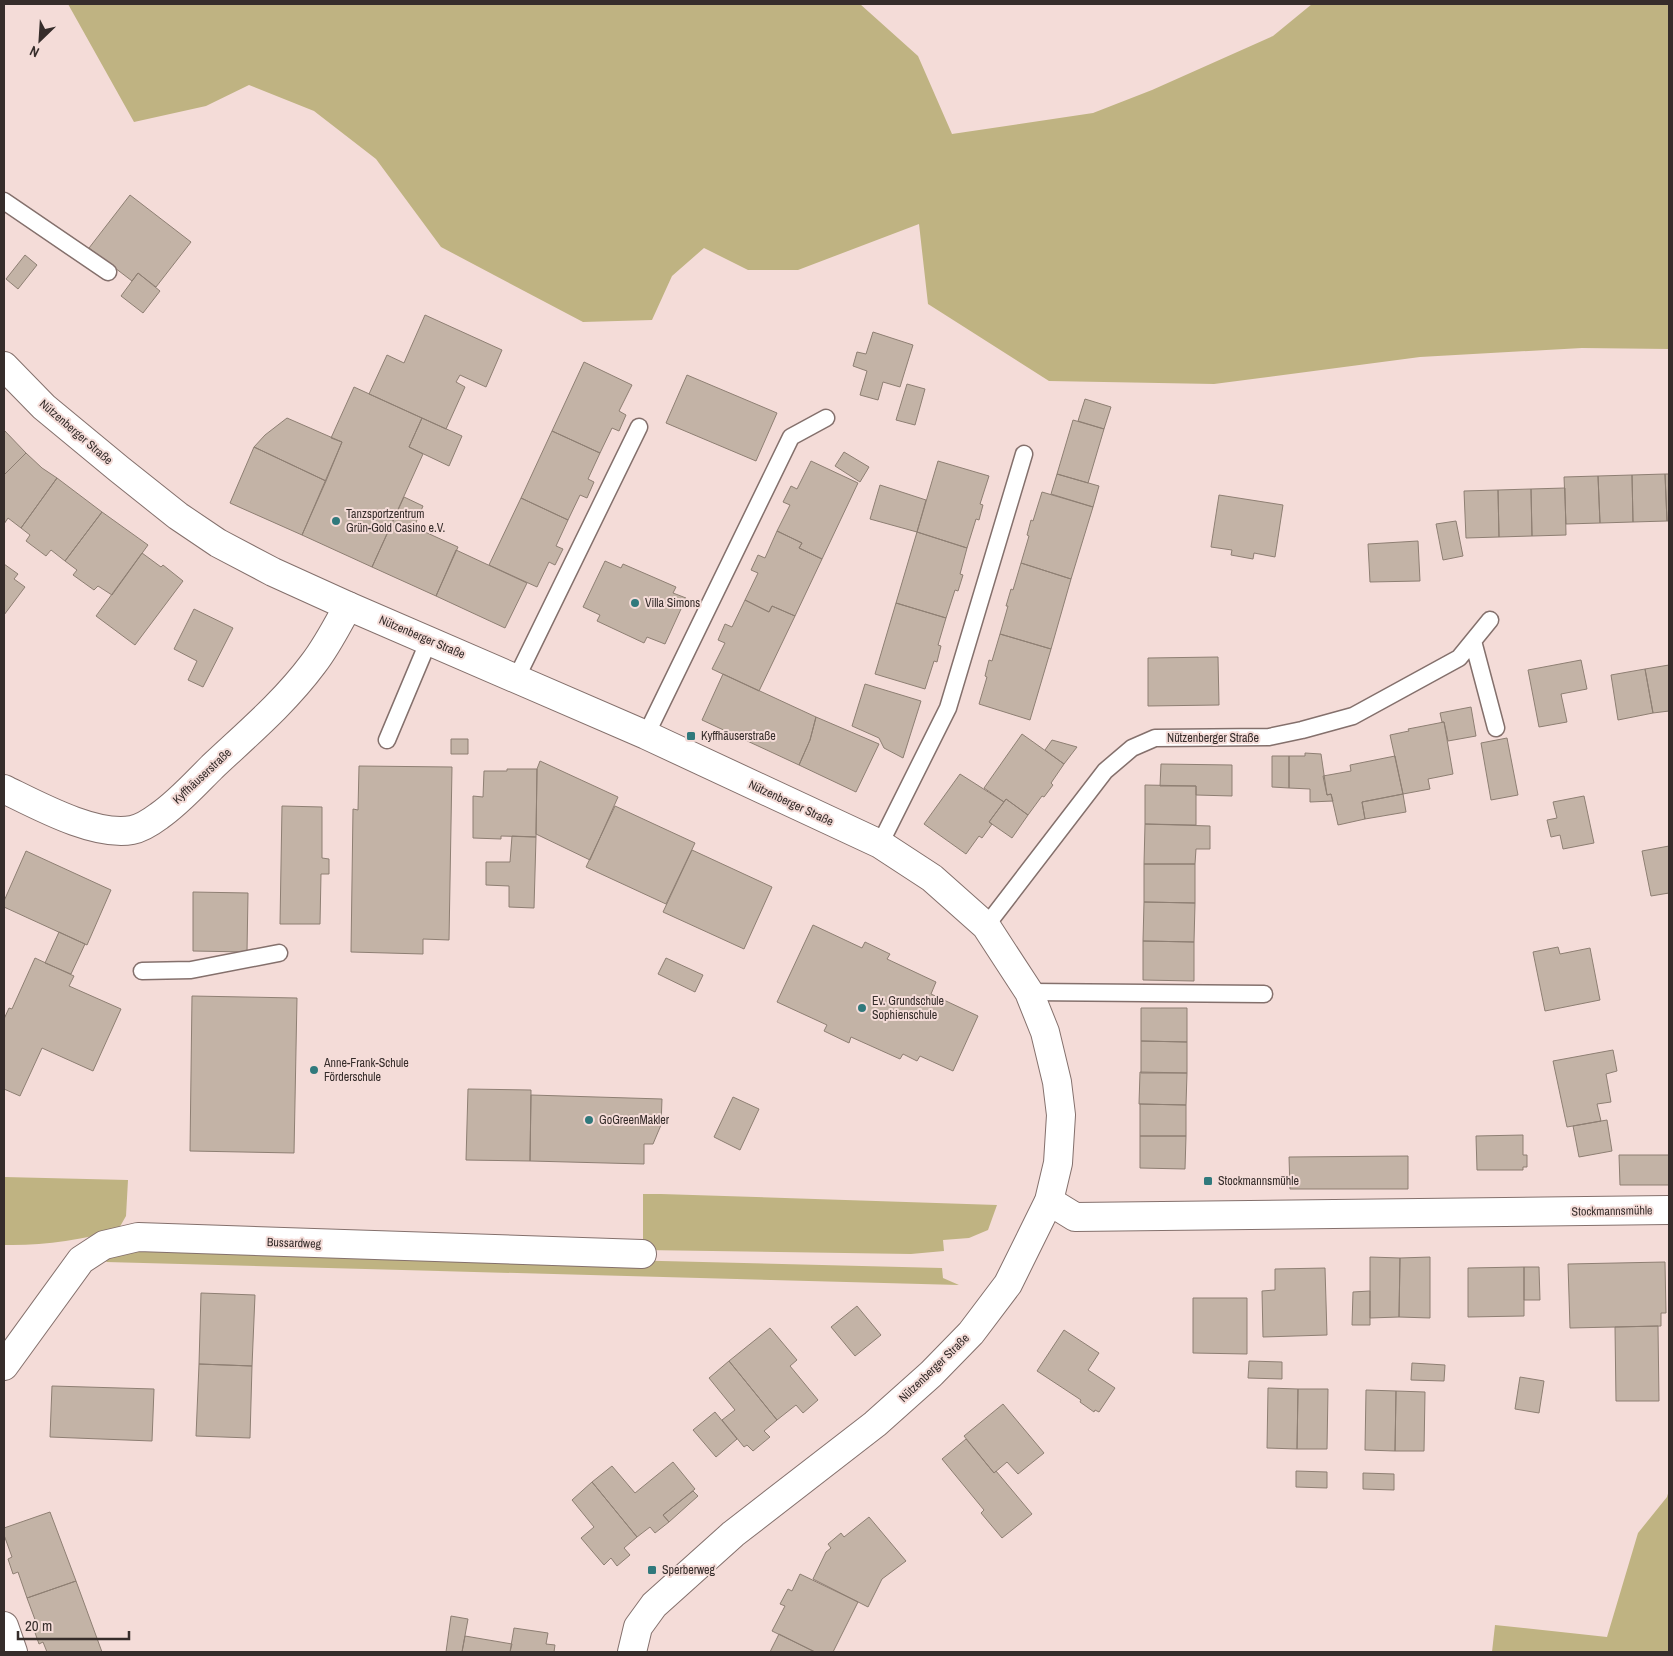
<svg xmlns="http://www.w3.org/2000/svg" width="1673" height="1656" viewBox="0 0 1673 1656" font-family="'Archivo Narrow',sans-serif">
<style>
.green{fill:#bfb382}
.building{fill:#c3b3a6;stroke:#8e7f73}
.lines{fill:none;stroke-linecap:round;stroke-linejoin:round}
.lane-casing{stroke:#84706c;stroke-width:19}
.street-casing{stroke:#84706c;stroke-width:30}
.secondary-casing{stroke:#84706c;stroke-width:30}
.lane{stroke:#fff;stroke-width:16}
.street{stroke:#fff;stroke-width:28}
.secondary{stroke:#fff;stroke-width:28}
.poi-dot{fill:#30797c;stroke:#f4dcd8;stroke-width:2}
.labels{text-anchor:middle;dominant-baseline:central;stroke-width:4;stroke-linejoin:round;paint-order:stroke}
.street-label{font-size:12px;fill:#362d2b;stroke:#f4dcd8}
.poi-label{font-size:12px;fill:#362d2b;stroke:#f4dcd8;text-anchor:start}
</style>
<rect width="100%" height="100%" fill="#f4dcd8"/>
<path class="green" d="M68 4H860L918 56 952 134 1093 113 1152 90 1273 36 1312 4H1669V349L1582 348 1420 357 1214 384 1049 381 928 304 919 224 798 270H748L704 248 672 276 652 320 583 322 441 247 376 159 314 111 249 85 206 106 134 122Z
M4 1177 128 1180 126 1216 118 1230C81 1240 42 1246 4 1245Z
M643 1194H661L997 1205 988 1230 969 1238 943 1240 944 1251 911 1254 643 1250Z
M137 1248 942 1268 943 1278 959 1285 106 1262 113 1253Z
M1669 1490V1652H1492L1495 1625 1607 1637 1638 1533 1667 1497Z"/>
<path class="building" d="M130 195 191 242 156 287 138 273 132 281 89 248Z
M25 255 37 265 18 289 6 279Z
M138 273 160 291 143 313 121 296Z
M425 315 502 350 486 387 460 375 456 382 465 387 446 429 369 394 387 355 404 363Z
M873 332 913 345 900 387 883 382 878 400 860 395 867 371 853 366 857 352 866 354Z
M584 362 632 385 619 411 626 415 619 431 612 428 600 453 552 431Z
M687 375 777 413 756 461 666 423Z
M907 384 925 389 915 425 896 420Z
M354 387 422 418 409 447 423 454 372 567 302 535 342 442 331 438Z
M1085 399 1111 407 1104 429 1078 421Z
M287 418 342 442 326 481 254 447 265 435Z
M422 418 462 436 449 466 409 447Z
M1073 420 1104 429 1088 483 1057 474Z
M4 430 26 453 4 475Z
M552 431 600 453 588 479 594 482 587 498 580 495 568 520 521 498Z
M254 447 326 481 302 535 230 503Z
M844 452 869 467 860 482 835 466Z
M26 453 42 468 57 478 21 528 8 518 4 524V475Z
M811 461 858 483 822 559 799 548 802 543 777 531 790 505 783 502 791 486 797 489Z
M938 461 989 476 980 504 983 505 979 520 976 519 967 548 917 532Z
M1057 474 1099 486 1093 507 1051 494Z
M1665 474 1667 521 1633 522 1632 475Z
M1665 474H1669V521H1667Z
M1632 475 1633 522 1600 523 1598 476Z
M1598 476 1600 523 1566 524 1564 477Z
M57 478 102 512 65 561 51 550 46 556 26 541 30 535 21 528Z
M880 485 926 500 917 532 870 519Z
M1565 488 1566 535 1532 536 1531 489Z
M1531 489 1532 536 1499 537 1498 490Z
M1498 490 1499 537 1466 538 1464 491Z
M1042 492 1093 507 1071 579 1021 563 1029 536 1027 535 1031 520 1033 521Z
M1219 495 1283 505 1275 557 1254 553 1253 559 1231 555 1232 550 1211 547Z
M404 497 423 506 414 527 458 547 436 596 372 567Z
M521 498 568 520 556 546 563 549 555 565 549 562 537 587 489 565Z
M102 512 148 545 112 595 98 586 94 590 73 575 77 570 65 561Z
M1456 521 1463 556 1443 560 1436 524Z
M777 531 802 543 799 548 822 559 795 616 772 606 769 612 745 600 758 573 751 570 758 555 765 558Z
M917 532 967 548 960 574 963 575 958 591 955 590 946 618 896 603Z
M1418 541 1420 581 1370 582 1368 544Z
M456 550 527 583 505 628 436 596Z
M142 553 161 567 163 565 183 581 135 645 96 616Z
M605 561 621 568 623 564 676 587 673 593 686 598 665 644 647 637 644 643 597 621 600 615 583 607Z
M1021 563 1071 579 1051 649 1000 634 1008 606H1006L1011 589 1013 590Z
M4 564 18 574 14 579 25 587 4 615Z
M745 600 769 612 772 606 795 616 759 691 712 669 725 643 718 640 725 624 732 627Z
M896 603 946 618 938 645 941 646 937 662 934 661 925 689 875 674Z
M194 609 233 628 203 687 188 680 197 661 174 649Z
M1000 634 1051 649 1030 720 979 704 987 677 985 676 989 660 992 661Z
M1218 657 1219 705 1148 706V658Z
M1581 660 1587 689 1561 694 1567 722 1539 727 1528 670Z
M1669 665V711L1653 713 1645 669Z
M1645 669 1653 713 1618 720 1611 675Z
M723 674 816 717 810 740 799 765 702 720Z
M865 684 921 701 903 758 884 748 879 738 852 726Z
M1471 707 1476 736 1448 741 1444 722H1442L1440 713Z
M816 717 879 744 856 792 799 765 810 740Z
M1444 722 1453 774 1428 779 1430 789 1403 794 1390 735 1409 731 1408 729Z
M1022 734 1064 764 1051 783 1053 785 1044 797 1042 796 1028 815 1006 799 1004 802 984 788Z
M1507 738 1518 795 1491 800 1481 743Z
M451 739H468V754H451Z
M1052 740 1077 747 1064 764 1045 750Z
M1305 753 1321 754 1327 795 1331 794 1333 801 1310 802V789L1289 788V756H1305Z
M1272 756H1289V788L1272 787Z
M1395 756 1403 794 1362 802 1365 819 1338 825 1331 794 1327 795 1323 776 1351 771 1350 765Z
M540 761 618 797 590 860 536 834 537 769Z
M1161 764 1232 765V796L1196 795V786H1160Z
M359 766 452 767 449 940 423 939V954L351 952 353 809 358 810Z
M507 769H537L536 837 501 836V839L473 838V796L483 797 484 771H507Z
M960 774 1004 802 989 822 992 824 982 838 979 836 966 854 924 824Z
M1145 785 1196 786V825L1145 824Z
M1403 794 1406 812 1365 819 1362 802Z
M1584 796 1594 843 1563 849 1560 835 1551 837 1547 820 1557 818 1553 802Z
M1006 799 1028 815 1012 838 989 822Z
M282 806 322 807V858L329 859V874H321L320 924H280Z
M615 806 695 843 666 904 586 867Z
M1145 824 1210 826V849H1196L1195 864H1144Z
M512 836 536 837 534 908 509 907V886L486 885V862H510Z
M1669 846V893L1651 896 1642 851Z
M692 850 772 887 744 949 663 912Z
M26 851 111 890 87 945 4 907V901Z
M1144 864H1195V903L1144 902Z
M193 892 248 893 247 952 193 951Z
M1144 902 1195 903 1194 942 1143 941Z
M813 925 862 948 865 942 890 954 887 959 936 982 931 994 978 1016 953 1071 920 1056 917 1061 903 1054 900 1059 851 1037 849 1043 824 1031 827 1025 777 1002Z
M59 932 85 944 71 974 45 963Z
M1143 941 1194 942V981L1143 980Z
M1558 947 1560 954 1590 948 1600 1000 1545 1011 1533 952Z
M35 958 74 976 69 986 121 1009 93 1071 42 1048 20 1096 4 1089V1019L9 1008 12 1009Z
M666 958 703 975 695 992 658 974Z
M192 996 297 998 294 1153 190 1151Z
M1141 1008H1187V1042L1141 1041Z
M1141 1041 1187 1042V1073H1141Z
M1613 1050 1617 1071 1606 1074 1611 1102 1597 1104 1601 1121 1567 1127 1553 1061Z
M1140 1072 1187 1073 1186 1105 1139 1104Z
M468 1089 531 1090 530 1161 466 1160Z
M531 1095 662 1099 661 1125 653 1144H644V1164L530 1161Z
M733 1097 759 1109 740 1150 714 1137Z
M1140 1104 1186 1105V1136H1140Z
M1607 1120 1612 1151 1579 1157 1573 1126Z
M1523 1135V1155H1527V1167H1523V1170H1477L1476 1136Z
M1140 1136H1186L1185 1169 1140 1168Z
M1619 1155H1669V1185H1620Z
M1408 1156V1189H1290L1289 1157Z
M1370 1257 1400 1258 1399 1317 1370 1318Z
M1430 1257V1318L1399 1317 1400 1258Z
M1665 1262 1666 1313H1661V1326L1570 1328 1568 1264Z
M1524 1267V1316L1468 1317V1268Z
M1524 1267H1539L1540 1300H1524Z
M1325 1268 1327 1335 1263 1337 1262 1291 1275 1290V1269Z
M1370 1291V1325H1352L1353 1292Z
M201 1293 255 1295 252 1366 199 1364Z
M1193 1298H1247V1354L1193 1353Z
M857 1306 881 1335 855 1356 831 1327Z
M1658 1326 1659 1401H1616L1615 1327Z
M770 1328 797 1360 790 1366 818 1400 803 1413 796 1405 777 1420 729 1361Z
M1064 1330 1099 1353 1088 1370 1115 1388 1099 1412 1095 1410 1094 1412 1080 1402 1081 1400 1037 1371Z
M729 1361 777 1420 764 1431 770 1437 753 1451 747 1445 744 1447 722 1420 735 1410 709 1378Z
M1249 1361 1282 1362V1379L1248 1378Z
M1412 1363 1445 1365 1444 1381 1411 1380Z
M199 1364 252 1366 250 1438 196 1436Z
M1520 1377 1544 1381 1539 1413 1515 1409Z
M52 1386 154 1389 152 1441 50 1437Z
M1268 1388 1298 1389 1297 1449 1267 1448Z
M1298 1389H1328L1327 1449H1297Z
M1366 1390 1396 1391 1395 1451 1365 1450Z
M1396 1391 1425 1392 1424 1451H1395Z
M1003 1404 1044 1453 1018 1474 1007 1462 994 1473 964 1436Z
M715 1412 737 1439 716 1457 693 1430Z
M966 1439 994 1473 996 1471 1032 1514 1002 1538 981 1513 984 1510 942 1459Z
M673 1462 695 1489 663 1515 669 1522 655 1533 650 1527 637 1537 592 1482 612 1466 635 1493Z
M1296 1471 1327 1472V1488L1296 1487Z
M1363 1473 1394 1474V1490L1363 1489Z
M592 1482 637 1537 624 1548 630 1555 617 1566 611 1558 604 1565 581 1538 594 1527 572 1500Z
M693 1491 698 1496 669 1522 663 1515Z
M50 1512 76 1581 27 1598 18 1572 13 1574 8 1559 12 1557 4 1535V1528Z
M869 1517 906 1561 882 1579 868 1607 813 1579 826 1552 831 1548 828 1544 841 1533 844 1537Z
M800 1574 858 1602 833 1652H815L772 1631 785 1606 780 1604 788 1589 792 1591Z
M76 1581 102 1652H47L43 1642 39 1644 33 1627 37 1625 27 1598Z
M451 1616 468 1619 462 1652H446Z
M514 1628 548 1633 546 1644 555 1645 554 1652H510Z
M779 1634 815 1652H770Z
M465 1636 512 1644 510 1652H462Z"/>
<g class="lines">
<g class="lane-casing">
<path id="lane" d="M4 201 108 272
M1473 641 1496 728
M516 679 639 427
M646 735 791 437 826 418
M387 740 429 640
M880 844 948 708 1024 454
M986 926 1105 771 1132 748 1155 738 1269 737 1302 730 1353 716 1459 658 1490 620
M142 971 191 970 279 953
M1029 992 1264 994"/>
</g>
<g class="street-casing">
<path id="street" d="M4 789C37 805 95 837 132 830 142 828 151 822 159 816 178 803 195 784 212 767 247 734 284 703 313 664 327 646 337 626 348 606
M1049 1201 1075 1217 1669 1210
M4 1366 81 1260 104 1245 138 1237 642 1254
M4 1626 13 1652"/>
</g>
<g class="secondary-casing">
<path id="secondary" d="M4 366 44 407 119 469 178 516 218 543 273 572 348 606 646 735 880 844 932 878 986 926 1029 992 1045 1032 1057 1082 1061 1115 1058 1163 1049 1201 1008 1284 971 1333 931 1374 875 1424 733 1534 654 1605 638 1627 632 1652"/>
</g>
<use href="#lane" class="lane"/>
<use href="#street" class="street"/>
<use href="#secondary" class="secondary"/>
</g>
<g class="poi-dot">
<circle cx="336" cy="521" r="5"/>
<circle cx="635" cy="603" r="5"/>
<rect x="686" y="731" width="10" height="10" rx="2.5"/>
<circle cx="862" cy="1008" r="5"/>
<circle cx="314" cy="1070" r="5"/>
<circle cx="589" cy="1120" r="5"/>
<rect x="1203" y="1176" width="10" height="10" rx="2.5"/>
<rect x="647" y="1565" width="10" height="10" rx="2.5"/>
</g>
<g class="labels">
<g class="street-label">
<text transform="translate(76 432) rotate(41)">Nützenberger Straße</text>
<text transform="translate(422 637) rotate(23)">Nützenberger Straße</text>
<text x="1213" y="738">Nützenberger Straße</text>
<text transform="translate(202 776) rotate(-43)">Kyffhäuserstraße</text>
<text transform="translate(791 803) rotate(25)">Nützenberger Straße</text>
<text transform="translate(1612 1211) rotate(-1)">Stockmannsmühle</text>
<text transform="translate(294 1243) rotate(2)">Bussardweg</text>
<text transform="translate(934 1368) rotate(-44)">Nützenberger Straße</text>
</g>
<g class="poi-label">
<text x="346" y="514">Tanzsportzentrum<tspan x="346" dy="14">Grün-Gold Casino e.V.</tspan></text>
<text x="645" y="603">Villa Simons</text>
<text x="701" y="736">Kyffhäuserstraße</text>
<text x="872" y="1001">Ev. Grundschule<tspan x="872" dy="14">Sophienschule</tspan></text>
<text x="324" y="1063">Anne-Frank-Schule<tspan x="324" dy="14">Förderschule</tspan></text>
<text x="599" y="1120">GoGreenMakler</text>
<text x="1218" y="1181">Stockmannsmühle</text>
<text x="662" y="1570">Sperberweg</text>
</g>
</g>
<rect width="1673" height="1656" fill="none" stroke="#362d2b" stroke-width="10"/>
<g transform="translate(40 40) rotate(205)" stroke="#f4dcd8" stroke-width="4" paint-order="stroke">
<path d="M0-4L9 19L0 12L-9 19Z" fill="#362d2b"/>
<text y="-8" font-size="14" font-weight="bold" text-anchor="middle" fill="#362d2b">N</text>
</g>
<path d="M18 1631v8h111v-8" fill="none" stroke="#362d2b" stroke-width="2.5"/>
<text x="25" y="1631" font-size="15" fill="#362d2b" stroke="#f4dcd8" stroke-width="4" paint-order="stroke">20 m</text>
</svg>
